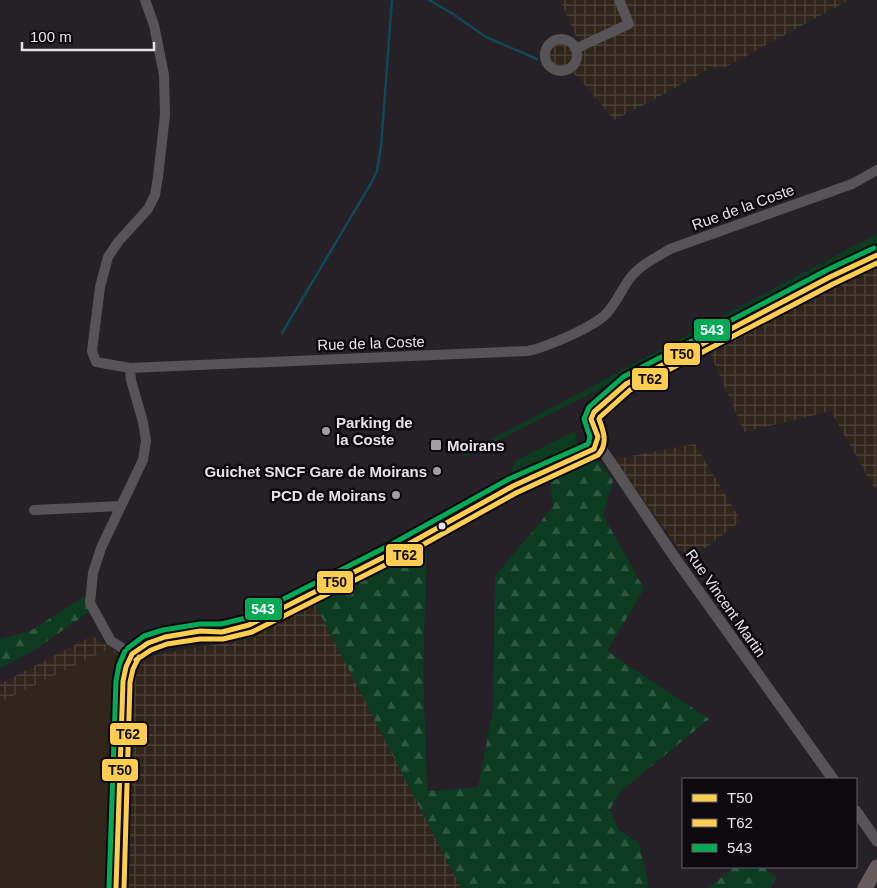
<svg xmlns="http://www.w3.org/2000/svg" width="877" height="888" viewBox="0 0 877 888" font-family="Helvetica,sans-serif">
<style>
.industrial{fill:url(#industrial-grid)}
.education{fill:#32251c}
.green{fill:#0c3b21}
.forest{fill:url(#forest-firs)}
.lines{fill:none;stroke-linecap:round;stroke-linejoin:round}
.stream{stroke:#0f4856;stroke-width:2.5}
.minor{stroke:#575458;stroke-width:10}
.tertiary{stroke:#575458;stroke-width:11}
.primary{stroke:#675b5d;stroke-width:15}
.bus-1-casing{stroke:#0d0a0f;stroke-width:9}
.bus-2-casing{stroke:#0d0a0f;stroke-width:9}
.bus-3-casing{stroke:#0d0a0f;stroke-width:9}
.bus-1{stroke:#fccd51;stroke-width:5}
.bus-2{stroke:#fccd51;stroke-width:5}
.bus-3{stroke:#06aa56;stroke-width:5}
.poi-dot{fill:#a39ea5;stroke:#0d0a0f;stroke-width:2}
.bus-dot{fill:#e7e2e9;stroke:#0d0a0f;stroke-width:2}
.labels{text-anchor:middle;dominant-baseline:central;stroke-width:5;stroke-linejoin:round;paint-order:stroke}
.street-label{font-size:15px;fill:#e7e2e9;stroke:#0d0a0f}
.poi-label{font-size:15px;font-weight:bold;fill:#e7e2e9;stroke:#0d0a0f;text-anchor:start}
.line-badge{stroke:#0d0a0f;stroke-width:2}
.badge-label{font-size:14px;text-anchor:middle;font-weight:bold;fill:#fff}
.pale-badge-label{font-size:14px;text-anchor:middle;font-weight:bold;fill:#111}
</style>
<defs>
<pattern id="industrial-grid" width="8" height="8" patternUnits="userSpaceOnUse" patternTransform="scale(1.25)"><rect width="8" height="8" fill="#31251b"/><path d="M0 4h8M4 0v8" fill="none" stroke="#4f443c"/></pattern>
<pattern id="forest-firs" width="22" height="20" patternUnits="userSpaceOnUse" patternTransform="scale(1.25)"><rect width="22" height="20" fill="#0c3b21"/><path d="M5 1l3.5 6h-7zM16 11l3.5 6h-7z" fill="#2f5741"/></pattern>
</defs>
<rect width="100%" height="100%" fill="#252127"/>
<path class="industrial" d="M560 0H849L722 69 712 67 657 98 614 120 578 77 570 72 556 75 549 72 542 66 539 51 550 38 563 34 578 41Z
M877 260V489L873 486 831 411 744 432 707 346Z
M695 444 741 521 688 561 614 459Z
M314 602 461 888H0V684L92 636 138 665 154 656 186 649 234 642 255 637 284 618Z"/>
<path class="education" d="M109 649 119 656 115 684 108 888H0V702Z"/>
<path class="green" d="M877 234V246L643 368 464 457 462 454C602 383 738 306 877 234Z
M575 431 579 449 521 477 509 471 512 470 515 461Z"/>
<path class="forest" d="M595 457 613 481 603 515 644 589 607 651 709 719 621 791 610 809 618 829 639 843 649 888H461L314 602 427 549 423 667 427 791 478 787 493 710 495 576 553 507 550 478Z
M85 596 89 612 36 649 0 668V639L30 631Z
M735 867H763L776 877 770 888H708Z"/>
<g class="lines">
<path class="stream" d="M429 0 453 14 486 37 537 59
M282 333 370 185 377 171 381 147 392 0"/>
<path class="minor" d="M145 0 154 25 164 75 165 115 158 177 155 195 148 209 118 242 108 257 100 287 92 351 96 362 130 368 528 351C547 347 594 327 607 313 616 303 621 291 628 281 637 266 656 258 670 249L852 184 877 170
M545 55a16 16 0 1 1 32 0a16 16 0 1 1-32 0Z
M575 49 629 24 619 0
M130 368 131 380 143 422 146 441 143 460 101 548 93 573 90 603 111 641 132 654
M34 510 121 506
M132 654 148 643 165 637 200 631 222 632 249 625 396 551 513 486 594 449 597 443
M116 888 123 681 126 667 132 654"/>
<path class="tertiary" d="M833 779 675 558 605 454 597 443 598 437 591 419 594 412 626 384 830 277 877 255
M856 811 877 841"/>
<path class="primary" d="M865 888 877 867"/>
<g class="bus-1-casing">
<path id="bus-1" d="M132 654 148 643 165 637 200 631 222 632 249 625 396 551 513 486 594 449 598 437 591 419 594 412 626 384 830 277 877 255
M116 888 123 681 126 667 132 654"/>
</g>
<g class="bus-2-casing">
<path id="bus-2" d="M136 660 151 650 167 644 200 639H223L252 632 399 558 516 493 598 455C608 444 604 432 599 419L600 417 630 390 833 284 877 263
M124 888 130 682 133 669 139 657"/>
</g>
<g class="bus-3-casing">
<path id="bus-3" d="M128 648 144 636 163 630 200 624H221L246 618 392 544 509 479 588 444 590 437 584 419 589 407 623 377 827 270 874 248
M109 888 116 681 119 665 125 651"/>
</g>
<use href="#bus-1" class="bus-1"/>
<use href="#bus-2" class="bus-2"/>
<use href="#bus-3" class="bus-3"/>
</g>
<g class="poi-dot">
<circle cx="326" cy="431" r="5"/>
<rect x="430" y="439" width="12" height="12" rx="2.5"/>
<circle cx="437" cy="471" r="5"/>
<circle cx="396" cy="495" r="5"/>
</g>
<circle class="bus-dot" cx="442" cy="526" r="4.5"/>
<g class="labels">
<g class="street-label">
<text transform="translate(743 207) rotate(-20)">Rue de la Coste</text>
<text transform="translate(371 343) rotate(-2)">Rue de la Coste</text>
<text transform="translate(726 603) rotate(55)">Rue Vincent Martin</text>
</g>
<g class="poi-label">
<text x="336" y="422">Parking de<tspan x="336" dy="17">la Coste</tspan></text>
<text x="447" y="445">Moirans</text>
<text x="427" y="471" text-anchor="end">Guichet SNCF Gare de Moirans</text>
<text x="386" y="495" text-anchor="end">PCD de Moirans</text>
</g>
</g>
<g class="line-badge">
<rect x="693" y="318" width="38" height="24" rx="5" fill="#06aa56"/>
<rect x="663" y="342" width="38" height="24" rx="5" fill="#fccd51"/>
<rect x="631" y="367" width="38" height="24" rx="5" fill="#fccd51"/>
<rect x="385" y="543" width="39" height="24" rx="5" fill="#fccd51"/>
<rect x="316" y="570" width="38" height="24" rx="5" fill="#fccd51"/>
<rect x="244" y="597" width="39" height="24" rx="5" fill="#06aa56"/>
<rect x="109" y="722" width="39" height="24" rx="5" fill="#fccd51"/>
<rect x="101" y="758" width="38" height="24" rx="5" fill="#fccd51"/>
</g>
<g class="badge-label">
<text x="712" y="335">543</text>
<text x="263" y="614">543</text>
</g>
<g class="pale-badge-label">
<text x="682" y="359">T50</text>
<text x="650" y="384">T62</text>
<text x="405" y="560">T62</text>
<text x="335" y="587">T50</text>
<text x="128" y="739">T62</text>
<text x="120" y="775">T50</text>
</g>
<rect x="682" y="778" width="175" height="90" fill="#0d0a0f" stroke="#646066"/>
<rect x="692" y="794" width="25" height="8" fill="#fccd51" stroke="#646066"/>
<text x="727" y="803" font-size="15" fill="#e7e2e9">T50</text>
<rect x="692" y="819" width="25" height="8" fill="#fccd51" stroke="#646066"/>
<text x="727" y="828" font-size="15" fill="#e7e2e9">T62</text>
<rect x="692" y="844" width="25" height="8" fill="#06aa56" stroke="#646066"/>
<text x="727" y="853" font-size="15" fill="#e7e2e9">543</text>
<path d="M22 42v8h132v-8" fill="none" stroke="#e7e2e9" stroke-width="2.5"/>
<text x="30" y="42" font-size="15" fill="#e7e2e9" stroke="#0d0a0f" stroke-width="4" paint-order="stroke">100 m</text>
</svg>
